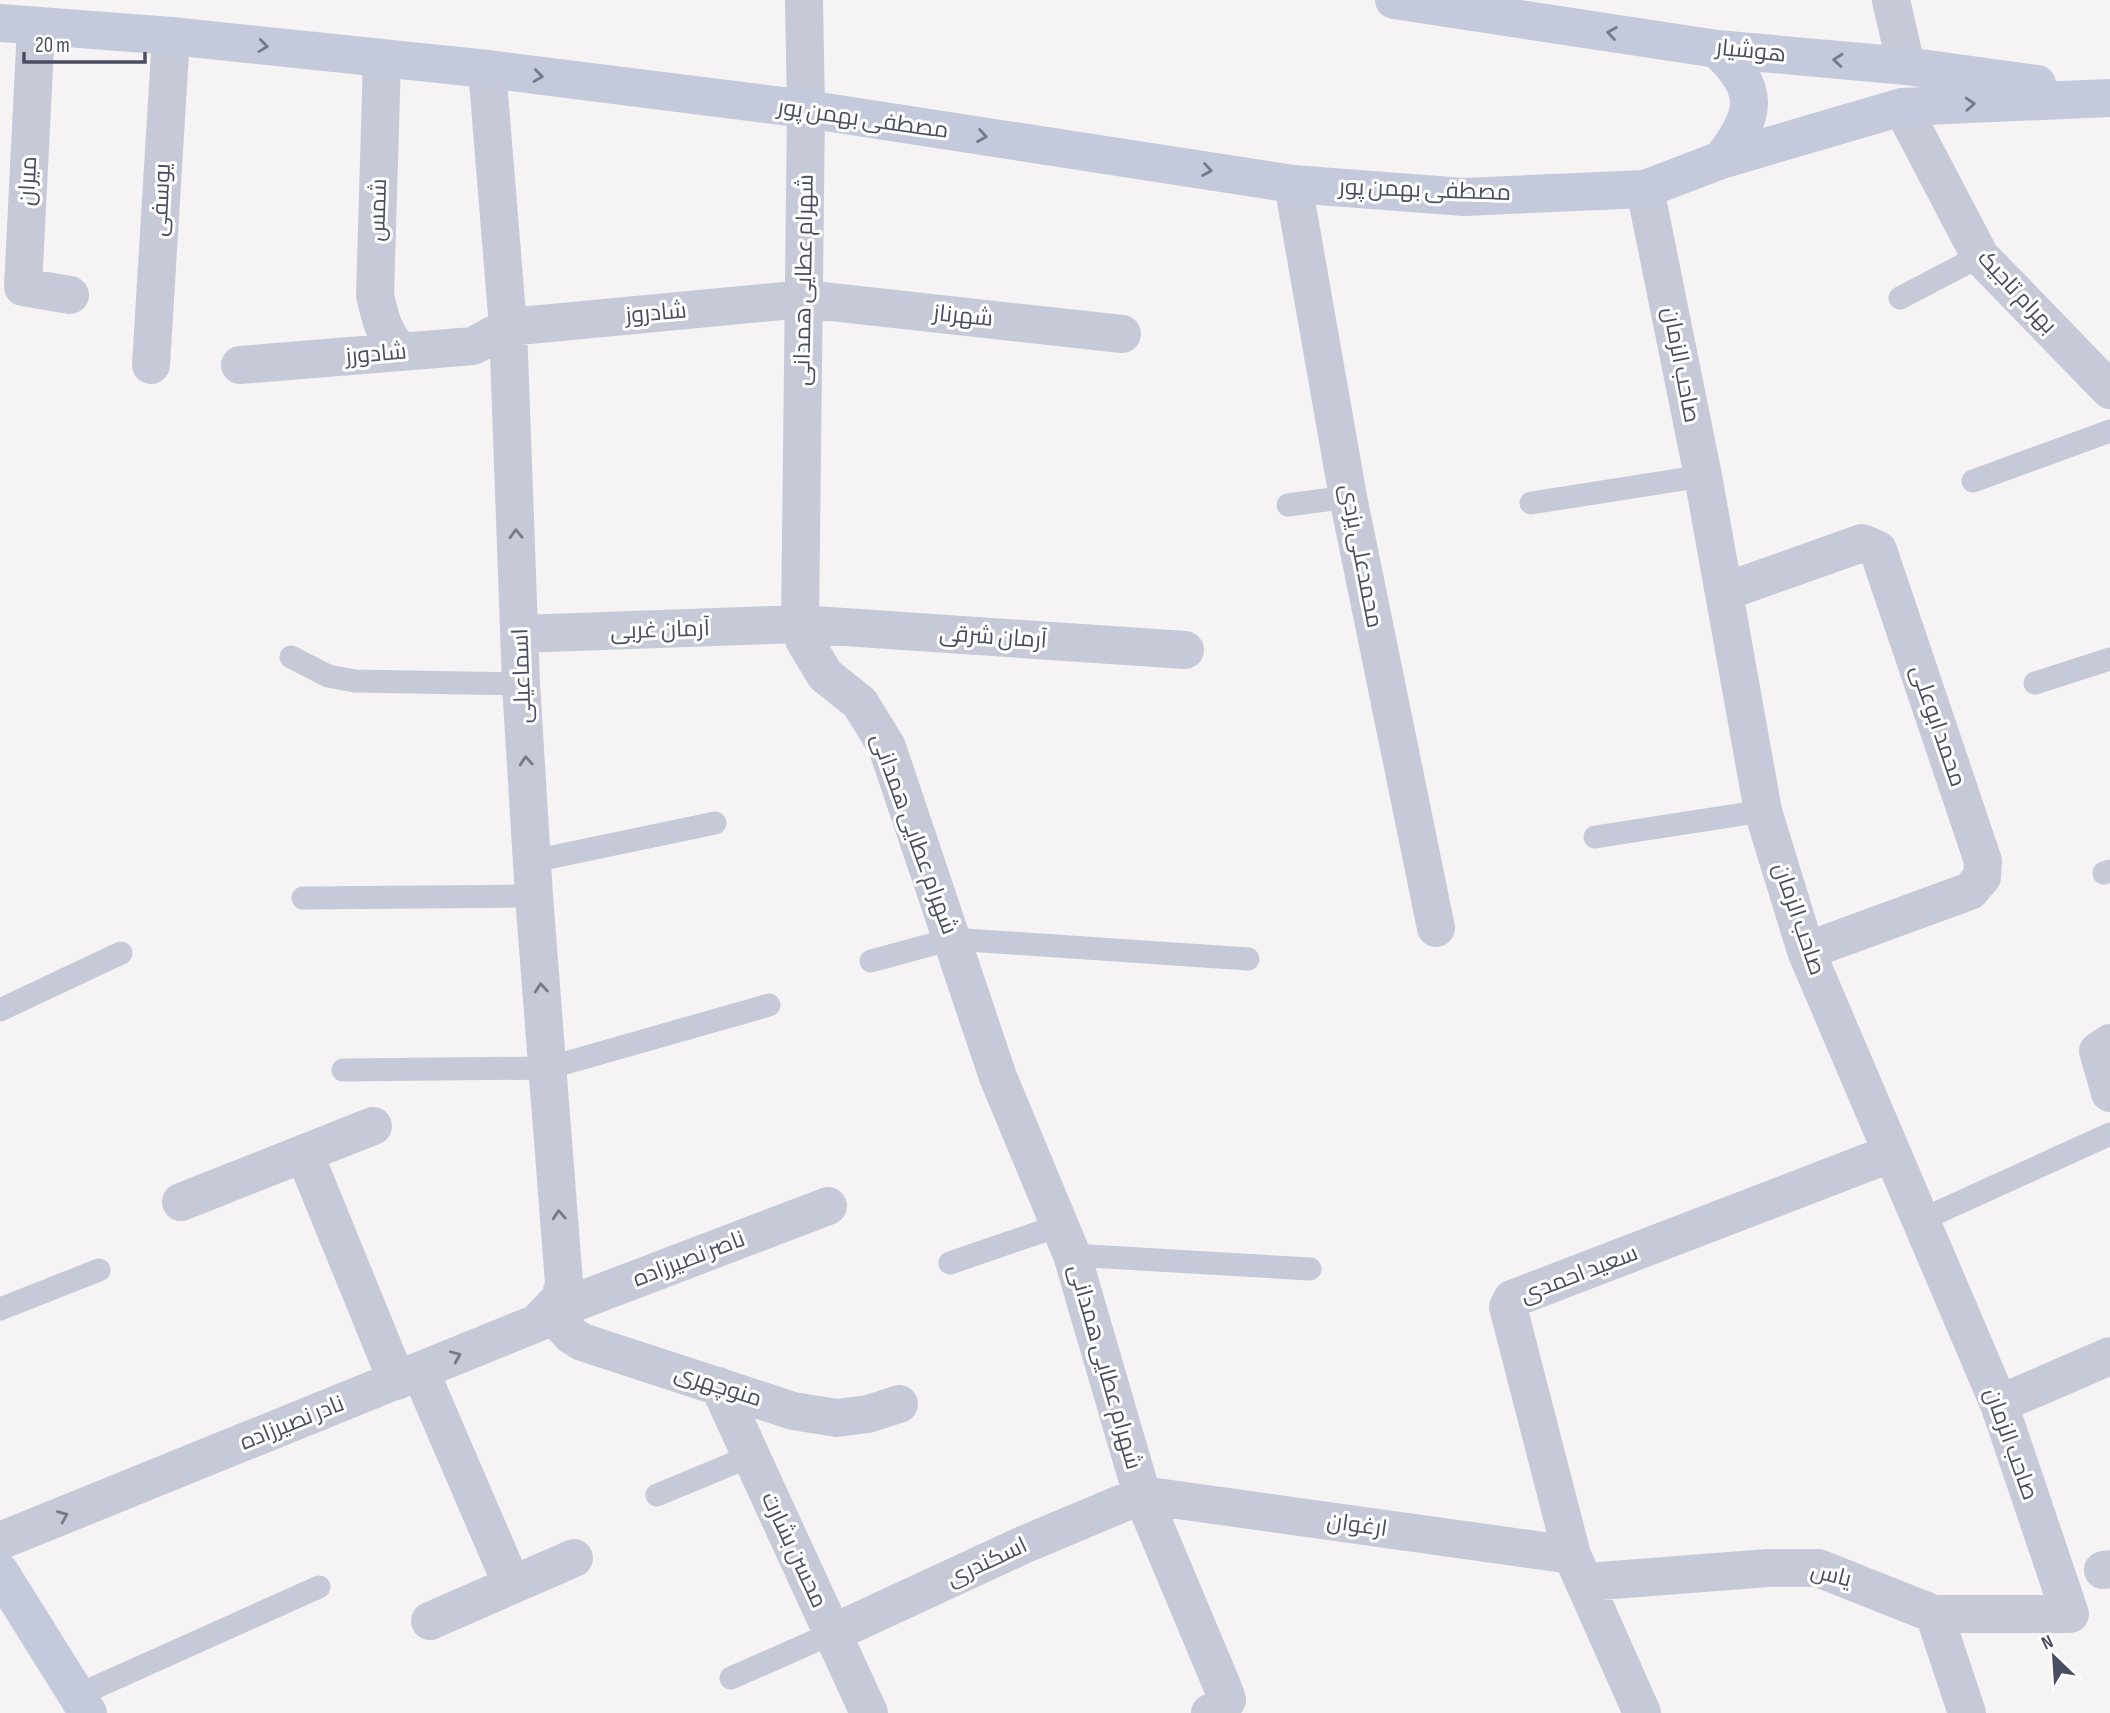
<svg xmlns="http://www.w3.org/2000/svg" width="2110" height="1713" viewBox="0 0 2110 1713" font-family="'Sofia Sans Condensed',Cairo,sans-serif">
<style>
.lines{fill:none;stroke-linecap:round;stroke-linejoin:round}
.service{stroke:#c6cad8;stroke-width:23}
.minor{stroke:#c6cad8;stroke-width:38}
.secondary{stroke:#c5c9dc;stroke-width:38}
.oneway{stroke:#74798d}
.oneway2{stroke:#75798b}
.labels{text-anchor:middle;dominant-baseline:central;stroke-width:6;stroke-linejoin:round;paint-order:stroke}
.street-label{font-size:23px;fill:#494e62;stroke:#fff}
</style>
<rect width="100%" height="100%" fill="#f5f3f3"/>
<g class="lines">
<path class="service" d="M1900 298 1980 256
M1973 481 2110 431
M1531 503 1703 476
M1288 505 1348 497
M291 657 328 676 355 681 521 684
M2035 683 2110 659
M1595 837 1763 811
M533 861 715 823
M2104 873 2110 871
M303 898 534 896
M871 961 952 939 1248 959
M0 1010 121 953
M343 1070 548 1068 769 1005
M1921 1220 2110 1134
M1072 1255 1310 1269
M950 1263 1058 1226
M0 1309 99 1270
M657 1495 751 1456
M731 1678 833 1633
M76 1696 319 1587"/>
<path class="minor" d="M804 0 806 109 800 624 804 640 825 675 860 703 887 747 998 1077 1072 1255 1142 1495 1223 1688 1227 1700 1221 1708 1210 1713
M1891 0 1906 66
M36 27 23 287 70 295
M382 60 375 295C380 318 384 335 401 352
M1902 107 1980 256 2110 390
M1293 184 1348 497 1436 928
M151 365 171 36
M240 365 473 346 508 327 804 299 1122 334
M1724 592 1862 543 1878 550 1983 861 1982 877 1970 891 1806 951
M520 634 800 624 1185 650
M2110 1043 2098 1051 2110 1093
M304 1153 397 1381
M181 1202 373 1126
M828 1206 550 1312 571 1335 582 1342 793 1411 837 1418 868 1414 899 1404
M420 1371 512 1585
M719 1386 869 1713
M1999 1404 2110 1356
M1142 1495 1572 1555
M0 1541 537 1323 560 1299 564 1283 534 896 521 684 508 327 487 69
M2103 1570 2110 1569
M1587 1582 1768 1568H1818L1934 1614H2070L1999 1404 1806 951 1763 811 1703 476 1645 189
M1934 1614 1967 1713
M430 1621 574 1558
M833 1633 1023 1545 1142 1495
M1642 1713 1572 1555 1508 1307 1512 1299 1892 1153"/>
<path class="secondary" d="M1394 0 1717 49 1906 66 2037 84
M0 23 171 36 487 69 806 109 1293 184 1464 197 1645 189 1721 160 1902 107 2110 98
M1717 49C1761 90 1757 114 1721 160
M0 1572 88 1713"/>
</g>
<defs><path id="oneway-chevron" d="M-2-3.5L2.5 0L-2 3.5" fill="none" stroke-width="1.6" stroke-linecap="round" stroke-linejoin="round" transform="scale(1.75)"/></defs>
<g class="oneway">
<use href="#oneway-chevron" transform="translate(1612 33) rotate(-171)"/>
<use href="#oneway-chevron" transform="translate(263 46) rotate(7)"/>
<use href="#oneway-chevron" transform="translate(1838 60) rotate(-175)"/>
<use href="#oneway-chevron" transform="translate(538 76) rotate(7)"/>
<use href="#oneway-chevron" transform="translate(1970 104) rotate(-3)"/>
<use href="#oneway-chevron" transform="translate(982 136) rotate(9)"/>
<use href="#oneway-chevron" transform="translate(1207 170) rotate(9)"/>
</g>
<g class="oneway2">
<use href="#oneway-chevron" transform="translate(516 534) rotate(-92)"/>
<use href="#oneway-chevron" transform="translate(526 761) rotate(-94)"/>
<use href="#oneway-chevron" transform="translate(541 988) rotate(-95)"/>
<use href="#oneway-chevron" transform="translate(559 1215) rotate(-94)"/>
<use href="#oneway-chevron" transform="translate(456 1356) rotate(-23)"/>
<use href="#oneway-chevron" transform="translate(63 1516) rotate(-22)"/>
</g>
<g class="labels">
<g class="street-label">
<text transform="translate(1751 51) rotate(6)">هوشیار</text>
<text transform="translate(863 119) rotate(8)">مصطفی بهمن پور</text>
<text transform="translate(28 181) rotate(-87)">میران</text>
<text transform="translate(1425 190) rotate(2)">مصطفی بهمن پور</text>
<text transform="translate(161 200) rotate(-87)">یوسفی</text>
<text transform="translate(378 210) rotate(-88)">شمس</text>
<text transform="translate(804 280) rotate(-89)">شهرام عطایی همدانی</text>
<text transform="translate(2017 292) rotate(47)">بهرام تاجیک</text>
<text transform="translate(656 313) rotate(-5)">شادروز</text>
<text transform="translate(963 316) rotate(6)">شهرناز</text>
<text transform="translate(376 354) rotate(-5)">شادورز</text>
<text transform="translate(1681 365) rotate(79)">صاحب الزمان</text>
<text transform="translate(1361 556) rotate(79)">محمدعلی یزدی</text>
<text transform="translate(660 630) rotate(-2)">آرمان غربی</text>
<text transform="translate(993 637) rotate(4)">آرمان شرقی</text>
<text transform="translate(522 676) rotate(-92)">اسماعیلی</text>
<text transform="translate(1938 726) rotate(71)">محمد ابوعلی</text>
<text transform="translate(914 834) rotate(70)">شهرام عطایی همدانی</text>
<text transform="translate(1799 919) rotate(71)">صاحب الزمان</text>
<text transform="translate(689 1259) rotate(-21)">ناصر نصیرزاده</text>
<text transform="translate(1579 1274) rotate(-21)">سعید احمدی</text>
<text transform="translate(1105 1367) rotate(74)">شهرام عطایی همدانی</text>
<text transform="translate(718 1386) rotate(18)">منوچهری</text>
<text transform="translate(292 1423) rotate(-22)">نادر نصیرزاده</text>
<text transform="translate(2011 1444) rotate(70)">صاحب الزمان</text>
<text transform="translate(1357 1525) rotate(8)">ارغوان</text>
<text transform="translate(794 1550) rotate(65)">محسن بشارت</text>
<text transform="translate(987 1562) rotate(-25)">اسکندری</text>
<text transform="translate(1831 1575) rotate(14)">یاس</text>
</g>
</g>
<g transform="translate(2054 1657) rotate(335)" stroke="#ffffff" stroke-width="5" paint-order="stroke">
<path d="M0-5L12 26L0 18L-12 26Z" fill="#494e62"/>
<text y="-10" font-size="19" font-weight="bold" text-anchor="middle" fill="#494e62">N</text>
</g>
<path d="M24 52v10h121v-10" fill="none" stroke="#494e62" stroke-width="3.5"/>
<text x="35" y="52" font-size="21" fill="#494e62" stroke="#ffffff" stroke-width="5" paint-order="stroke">20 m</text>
</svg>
